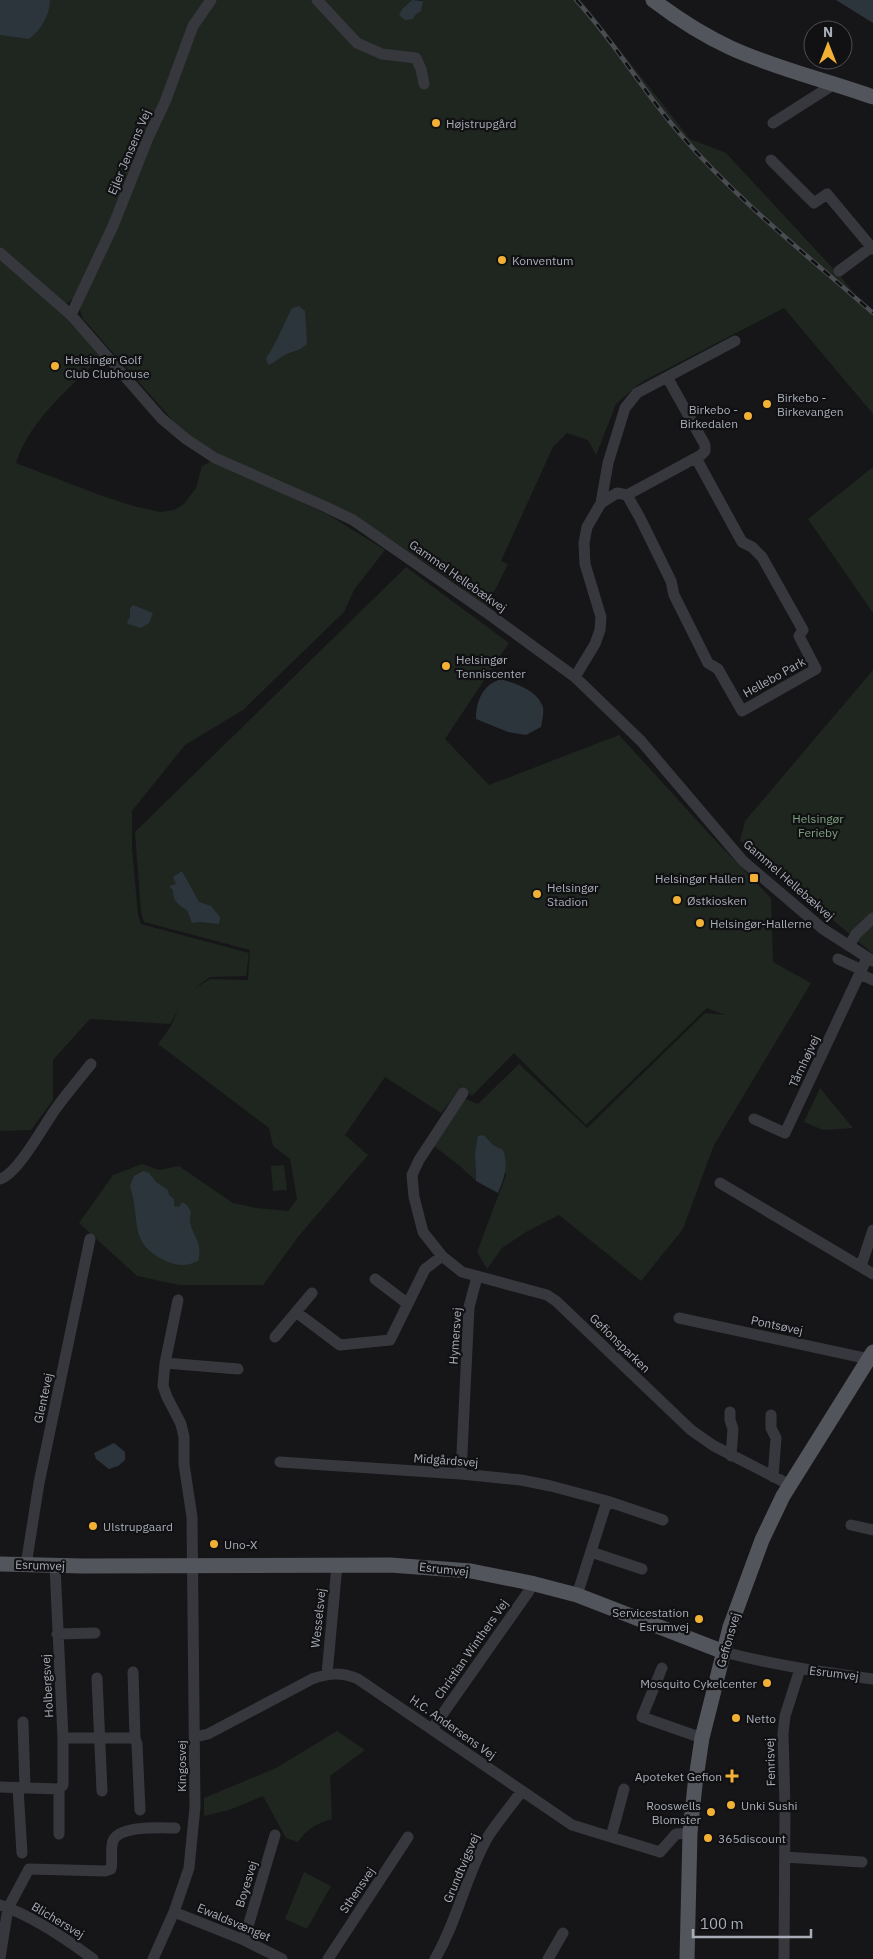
<svg xmlns="http://www.w3.org/2000/svg" width="873" height="1959" viewBox="0 0 873 1959" font-family="'IBM Plex Sans',sans-serif">
<style>
.green{fill:#1e261f}
.water{fill:#2c353c}
.lines{fill:none;stroke-linecap:round;stroke-linejoin:round}
.minor{stroke:#37383d;stroke-width:11}
.major{stroke:#53555c;stroke-width:15}
.rail-casing{stroke:#4a4c52;stroke-width:4.5}
.rail{stroke:#111113;stroke-width:2.5;stroke-dasharray:8;stroke-linecap:butt}
.poi-dot{fill:#f2b134;stroke:#111113;stroke-width:2}
.labels{text-anchor:middle;dominant-baseline:central;stroke-width:4.5;stroke-linejoin:round;paint-order:stroke}
.poi-label{font-size:12px;fill:#a8adb8;stroke:#111113;text-anchor:start}
.street-label{font-size:12px;fill:#a8adb8;stroke:#111113}
.park-label{font-size:12px;fill:#7fa381;stroke:#111113}
</style>
<rect width="100%" height="100%" fill="#161618"/>
<path class="green" d="M0 0H412L403 8 416 14 423 2 422 0H581L690 139 726 153 840 276 873 317V414L784 308 640 383 616 404 596 455 588 440 567 433 553 447 501 561 508 564 487 606 466 593 463 588 381 533 225 458 183 432 83 319 75 297 60 309 102 356C71 387 30 419 16 463L97 494 133 506 160 512 174 510 184 504 196 488 202 466 212 461 329 515 385 550 354 590 344 612 243 710 185 745 132 811V848L138 915 141 924 249 953 246 976 210 977 194 989 210 979 248 980 250 950 144 922 141 912 135 832 406 567 509 643 445 739 489 785 619 735 713 838 771 898 773 962 811 983 714 1145 683 1229 641 1281 559 1215 526 1232 502 1248 487 1269 477 1252 506 1175 493 1145 484 1135 475 1153 476 1181 461 1167 434 1146 463 1098 478 1104 519 1064 587 1128 705 1013 725 1015 707 1008 586 1125 514 1053 472 1096 453 1078 462 1087 441 1113 385 1077 345 1135 368 1155 298 1237 263 1285H179L137 1276 79 1223 113 1175 142 1164 159 1170 179 1166 233 1203 256 1208 288 1211 297 1199 290 1159 273 1146 269 1128 158 1044 171 1026 178 1010 170 1024 90 1019 53 1060V1100L31 1130 0 1131Z
M873 467V613L808 519Z
M873 670V954L740 841 745 821Z
M820 1088 853 1128 823 1130 804 1122Z
M284 1165 287 1190 273 1191 271 1166Z
M337 1731 365 1750 330 1776 332 1819C316 1824 308 1828 298 1842L286 1838 263 1796 229 1810 204 1816V1798L276 1768Z
M304 1872 331 1886 307 1929 285 1919Z"/>
<path class="water" d="M0 0H50C50 15 41 30 29 39L0 35Z
M412 0 423 1 421 11 416 14 413 19 405 20 399 15 403 8Z
M836 0H873V23Z
M299 306 305 311 307 344C298 353 291 350 282 357 276 360 275 363 268 365L266 358C277 343 283 325 292 308Z
M133 605 153 613 149 623 141 628 128 624 127 622 130 617V608Z
M501 679C517 684 537 690 543 707 544 713 542 721 541 727L526 735 508 732 476 719C476 700 483 685 501 679Z
M182 871 199 902 211 906 220 917 219 924 201 922 192 923 187 910C178 905 173 901 173 890L169 886 176 884 173 877Z
M484 1135 493 1145 503 1150C509 1166 504 1178 498 1193L476 1181 475 1153 478 1136Z
M143 1171 149 1173 156 1182 168 1190 169 1195 174 1199V1206L179 1207 182 1202 187 1205 191 1212C185 1231 205 1239 198 1261 186 1267 176 1266 164 1260 128 1243 141 1220 130 1186L134 1176Z
M114 1443 125 1452V1460L118 1466 109 1469 96 1459 94 1453Z"/>
<g class="lines">
<path class="minor" d="M317 0 357 43 382 54 416 58 421 69 424 84
M773 123 828 88 832 83
M771 160 814 203 827 194 873 249
M0 253 71 315 161 418 186 439 215 458 326 507 353 520 490 615 575 677 641 741 743 861 823 929 873 961
M839 271 873 246
M71 315 113 226 148 138 165 102 193 26 211 0
M627 495 701 455 705 451V445L667 377
M601 503 608 463 625 408 637 393 735 341
M575 677 595 644 600 630 601 617 585 564 584 543 587 527 601 503 617 493 627 495 640 518 671 581 674 595 708 663 718 669 742 711 816 669 799 636 803 630 762 557 752 547 742 542 696 458
M849 946 856 934 873 918
M838 959 862 970
M860 974 873 980
M463 1093 419 1160 412 1175 414 1197 423 1232 442 1256 462 1272 547 1295 556 1301 691 1430 714 1446 790 1485
M754 1119 785 1133 867 958
M0 1179C18 1174 45 1123 57 1107 68 1092 80 1078 91 1064
M720 1183 873 1274
M861 1266 873 1230
M375 1279 408 1304
M296 1312 340 1345 390 1340 425 1269 442 1256
M679 1318 869 1359
M275 1337 312 1293
M165 1363 238 1369
M730 1412V1420L733 1429 731 1456
M771 1415V1428L776 1438 773 1477
M280 1462 461 1474 521 1480 551 1486 607 1501 663 1520
M461 1474 469 1307 477 1277
M851 1525 873 1530
M591 1552 642 1569
M26 1565 39 1483 90 1239
M55 1566 63 1738
M577 1595 607 1501
M57 1634 95 1633
M724 1652C773 1665 822 1672 873 1679
M662 1668 642 1717 702 1738
M133 1672 135 1738
M327 1674 337 1565
M97 1678 102 1791
M23 1722 25 1788
M432 1729 529 1591 531 1583
M195 1737 208 1734 312 1679C329 1673 341 1672 358 1679L572 1825 660 1852 676 1834 690 1833
M0 1787 59 1789 63 1785V1738H135L137 1744 140 1810
M18 1788 22 1853
M59 1789V1834
M611 1837 624 1789
M785 1857 862 1862
M0 1905C33 1916 65 1938 93 1959
M174 1912 244 1940 282 1959
M244 1940 275 1835
M0 1958 8 1908 29 1869 105 1871 111 1869C113 1860 110 1849 113 1841 119 1825 162 1828 175 1828
M153 1959 174 1912 189 1868 195 1807 192 1517 184 1464V1437L181 1424 167 1397 163 1386 165 1363 178 1300
M328 1959 408 1837
M435 1959C458 1920 466 1874 489 1835 499 1820 511 1806 521 1792
M548 1959 563 1933
M784 1959 785 1807 783 1734 785 1716 800 1669"/>
<path class="major" d="M653 0C678 19 703 35 731 48 777 69 826 80 873 97
M0 1564 83 1566 390 1565 471 1571 531 1583 577 1595 724 1652
M687 1959 690 1833 695 1785 702 1738 730 1627 762 1540 783 1496 873 1352"/>
<g class="rail-casing">
<path id="rail" d="M576 0C615 42 643 92 681 135 738 201 808 256 873 313"/>
</g>
<use href="#rail" class="rail"/>
</g>
<g class="poi-dot">
<circle cx="436" cy="123" r="5"/>
<circle cx="502" cy="260" r="5"/>
<circle cx="55" cy="366" r="5"/>
<circle cx="767" cy="404" r="5"/>
<circle cx="748" cy="416" r="5"/>
<circle cx="446" cy="666" r="5"/>
<rect x="749" y="873" width="10" height="10" rx="2.5"/>
<circle cx="537" cy="894" r="5"/>
<circle cx="677" cy="900" r="5"/>
<circle cx="700" cy="923" r="5"/>
<circle cx="93" cy="1526" r="5"/>
<circle cx="214" cy="1544" r="5"/>
<circle cx="699" cy="1619" r="5"/>
<circle cx="767" cy="1683" r="5"/>
<circle cx="736" cy="1718" r="5"/>
<path d="M729.5 1768.5h5v5h5v5h-5v5h-5v-5h-5v-5h5z"/>
<circle cx="731" cy="1805" r="5"/>
<circle cx="711" cy="1812" r="5"/>
<circle cx="708" cy="1838" r="5"/>
</g>
<g class="labels">
<g class="poi-label">
<text x="446" y="123">Højstrupgård</text>
<text x="512" y="260">Konventum</text>
<text x="65" y="359">Helsingør Golf<tspan x="65" dy="14">Club Clubhouse</tspan></text>
<text x="777" y="397">Birkebo -<tspan x="777" dy="14">Birkevangen</tspan></text>
<text x="738" y="409" text-anchor="end">Birkebo -<tspan x="738" dy="14">Birkedalen</tspan></text>
<text x="456" y="659">Helsingør<tspan x="456" dy="14">Tenniscenter</tspan></text>
<text x="744" y="878" text-anchor="end">Helsingør Hallen</text>
<text x="547" y="887">Helsingør<tspan x="547" dy="14">Stadion</tspan></text>
<text x="687" y="900">Østkiosken</text>
<text x="710" y="923">Helsingør-Hallerne</text>
<text x="103" y="1526">Ulstrupgaard</text>
<text x="224" y="1544">Uno-X</text>
<text x="689" y="1612" text-anchor="end">Servicestation<tspan x="689" dy="14">Esrumvej</tspan></text>
<text x="757" y="1683" text-anchor="end">Mosquito Cykelcenter</text>
<text x="746" y="1718">Netto</text>
<text x="722" y="1776" text-anchor="end">Apoteket Gefion</text>
<text x="701" y="1805" text-anchor="end">Rooswells<tspan x="701" dy="14">Blomster</tspan></text>
<text x="741" y="1805">Unki Sushi</text>
<text x="718" y="1838">365discount</text>
</g>
<g class="street-label">
<text transform="translate(129 152) rotate(-67)">Ejler Jensens Vej</text>
<text transform="translate(458 576) rotate(35)">Gammel Hellebækvej</text>
<text transform="translate(774 677) rotate(-29)">Hellebo Park</text>
<text transform="translate(789 880) rotate(41)">Gammel Hellebækvej</text>
<text transform="translate(804 1061) rotate(-65)">Tårnhøjvej</text>
<text transform="translate(777 1325) rotate(12)">Pontsøvej</text>
<text transform="translate(455 1336) rotate(-86)">Hymersvej</text>
<text transform="translate(620 1343) rotate(44)">Gefionsparken</text>
<text transform="translate(43 1398) rotate(-78)">Glentevej</text>
<text transform="translate(446 1460) rotate(4)">Midgårdsvej</text>
<text transform="translate(40 1565) rotate(2)">Esrumvej</text>
<text transform="translate(444 1569) rotate(6)">Esrumvej</text>
<text transform="translate(318 1618) rotate(-84)">Wesselsvej</text>
<text transform="translate(728 1640) rotate(-74)">Gefionsvej</text>
<text transform="translate(471 1649) rotate(-55)">Christian Winthers Vej</text>
<text transform="translate(834 1673) rotate(7)">Esrumvej</text>
<text transform="translate(47 1686) rotate(-93)">Holbergsvej</text>
<text transform="translate(453 1727) rotate(35)">H.C. Andersens Vej</text>
<text transform="translate(770 1762) rotate(-92)">Fenrisvej</text>
<text transform="translate(181 1766) rotate(-90)">Kingosvej</text>
<text transform="translate(461 1868) rotate(-67)">Grundtvigsvej</text>
<text transform="translate(246 1884) rotate(-73)">Boyesvej</text>
<text transform="translate(357 1890) rotate(-56)">Sthensvej</text>
<text transform="translate(58 1920) rotate(31)">Blichersvej</text>
<text transform="translate(234 1922) rotate(23)">Ewaldsvænget</text>
</g>
<g class="park-label">
<text x="818" y="818">Helsingør<tspan x="818" dy="14">Ferieby</tspan></text>
</g>
</g>
<g transform="translate(828 45)"><circle r="24" fill="#111113" stroke="#4d4f55"/>
<path d="M0-4L9 19L0 12L-9 19Z" fill="#f2b134"/>
<text y="-8" font-size="14" font-weight="bold" text-anchor="middle" fill="#a8adb8">N</text>
</g>
<path d="M693 1929v8h118v-8" fill="none" stroke="#a8adb8" stroke-width="2.5"/>
<text x="700" y="1929" font-size="15" fill="#a8adb8" stroke="#111113" stroke-width="4" paint-order="stroke">100 m</text>
</svg>
